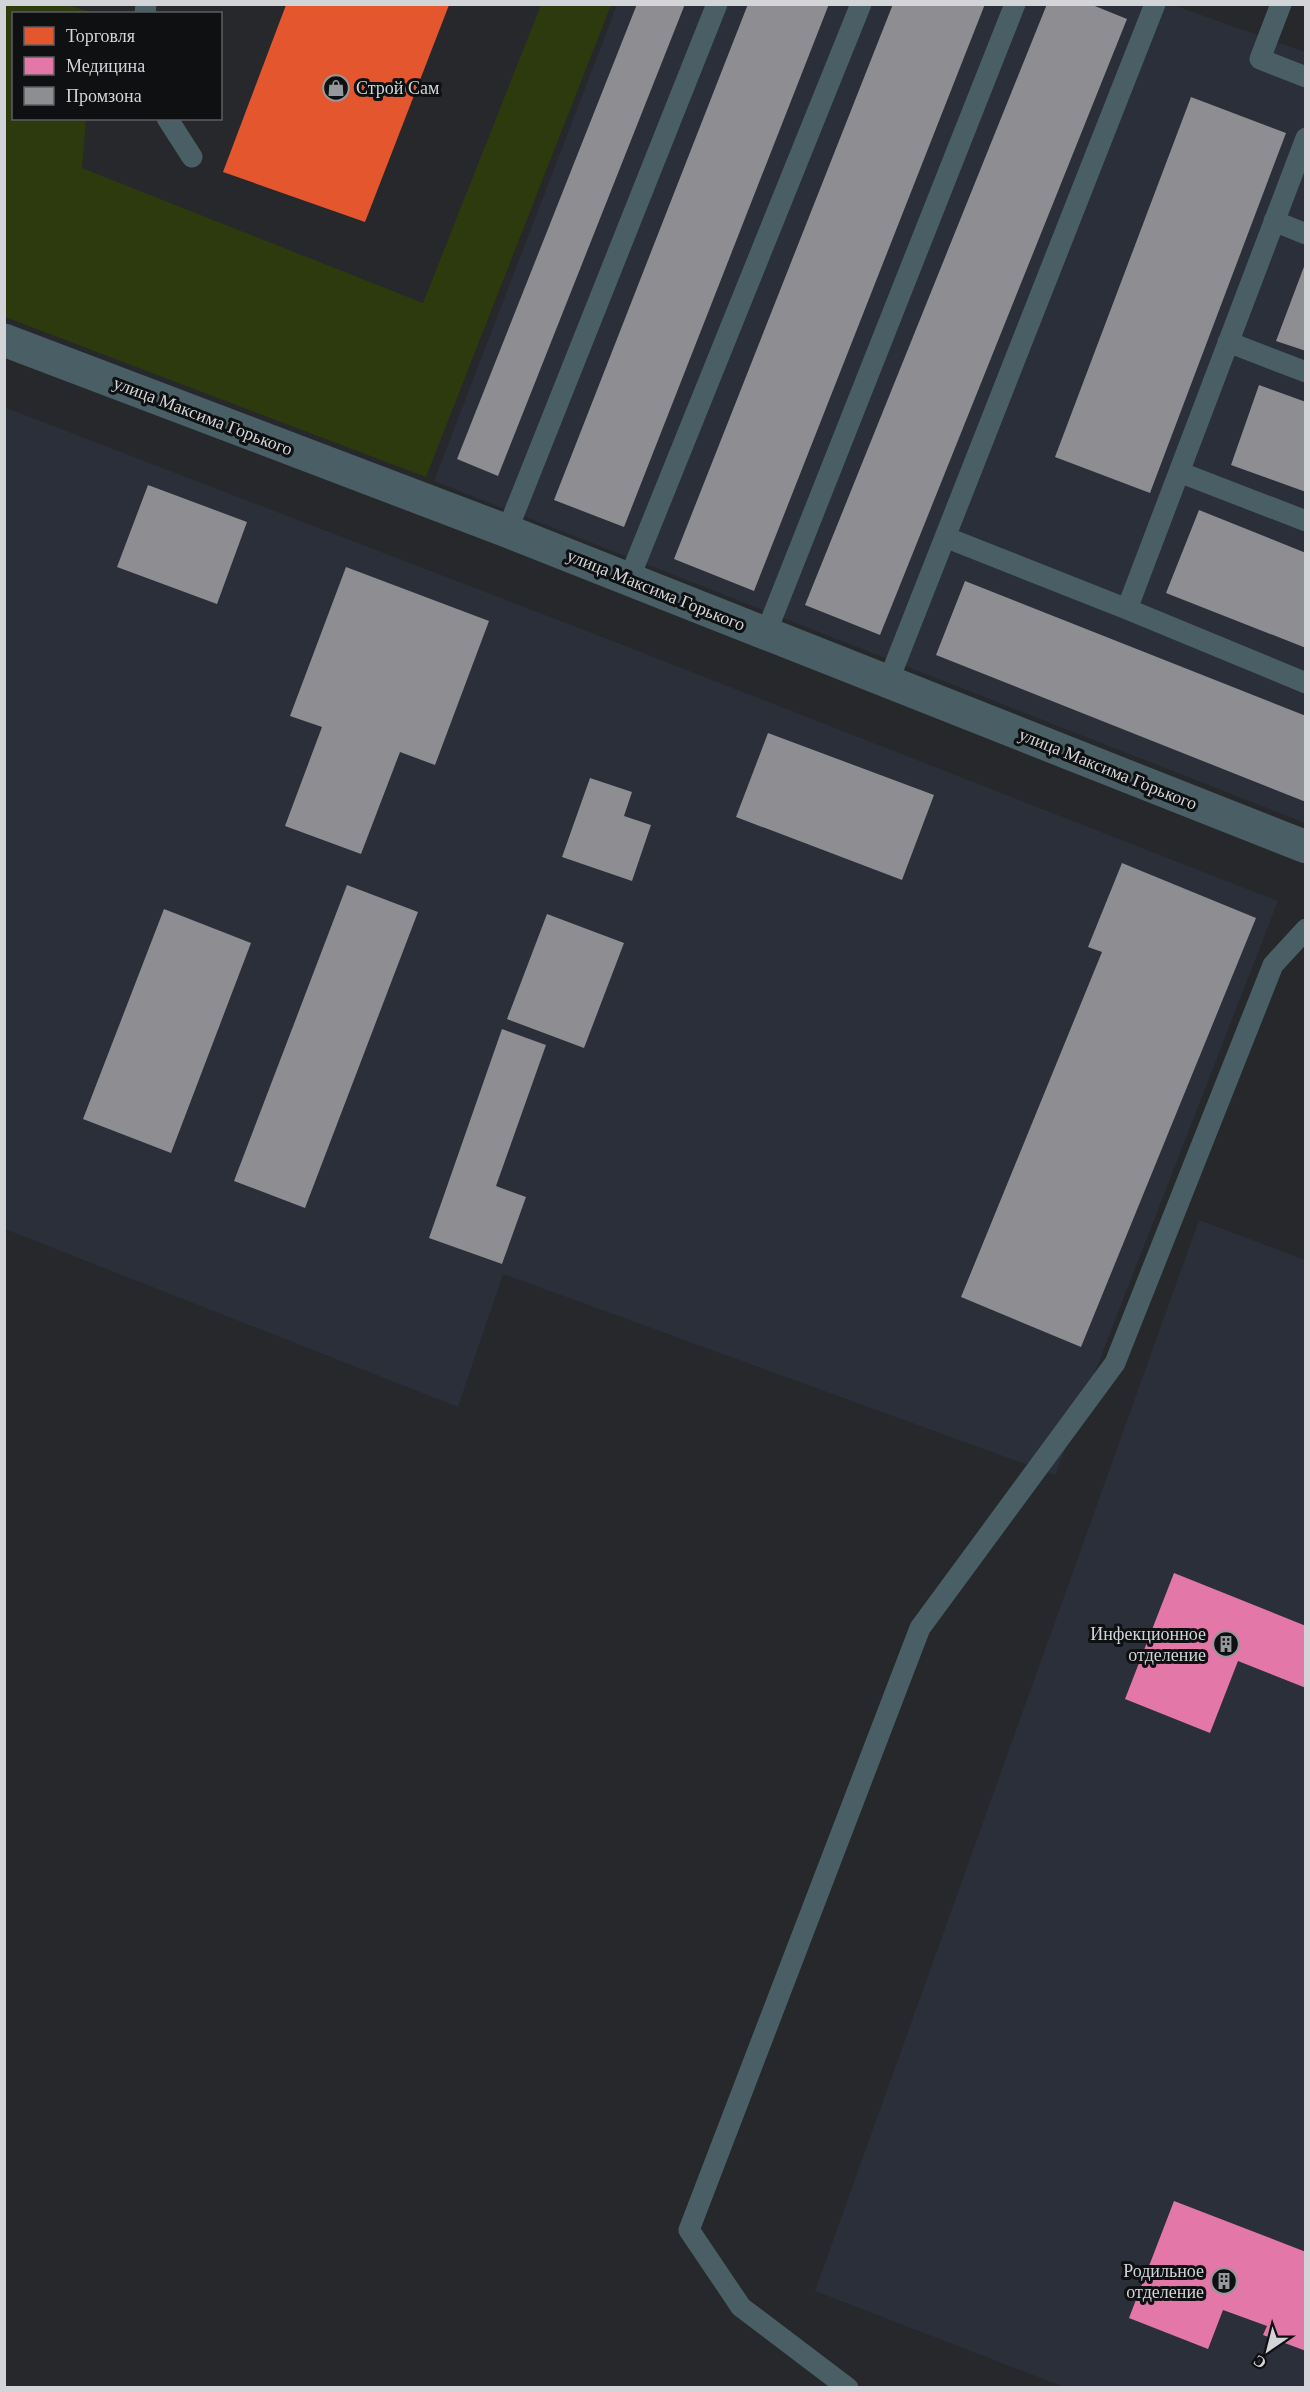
<svg xmlns="http://www.w3.org/2000/svg" width="1310" height="2392" viewBox="0 0 1310 2392" font-family="Georgia,serif">
<style>
.built{fill:#2a2f3a}
.green{fill:#2d3a0d}
.shops{fill:#e4572e}
.health{fill:#e377a8}
.industry{fill:#8d8d92}
.lines{fill:none;stroke-linecap:round;stroke-linejoin:round}
.service{stroke:#495f65;stroke-width:21}
.minor{stroke:#495f65;stroke-width:33}
.labels{text-anchor:middle;dominant-baseline:central;stroke-width:6;stroke-linejoin:round;paint-order:stroke}
.poi-label{font-size:18px;fill:#d2d4d8;stroke:#0e1012;text-anchor:end}
.street-label{font-size:18px;fill:#d2d4d8;stroke:#0e1012}
</style>
<rect width="100%" height="100%" fill="#26282b"/>
<path class="built" d="M617 5H1173L1305 52V823L434 481Z
M4 407 597 635 1278 901 1055 1475 503 1274 458 1407 5 1229Z
M1199 1220 1305 1260V2387H1064L815 2291Z"/>
<path class="green" d="M4 5H66L95 13 14 14V118L86 119 82 168 423 303 541 5H611L426 477 5 317Z"/>
<path class="shops" d="M286 5H449L365 222 223 172Z"/>
<path class="health" d="M1174 1573 1306 1626V1688L1238 1661 1210 1733 1125 1699Z
M1174 2201 1306 2252V2351L1263 2335 1267 2326 1223 2310 1208 2349 1129 2318Z"/>
<path class="industry" d="M637 4H685L498 476 457 459Z
M748 4H829L624 527 554 500Z
M893 4H985L754 591 674 559Z
M1047 4H1090L1127 19 880 635 805 605Z
M1191 97 1286 133 1150 493 1055 457Z
M1305 264H1306V351L1276 341Z
M1259 385 1306 402V492L1231 465Z
M148 485 247 522 217 604 117 567Z
M1199 510 1306 553V648L1166 593Z
M346 567 489 621 435 765 400 752 361 854 285 826 322 727 290 716Z
M965 581 1306 716V802L936 655Z
M768 733 934 795 902 880 736 817Z
M590 778 632 792 624 816 651 825 632 881 562 857Z
M1122 863 1256 918 1081 1347 961 1297 1102 952 1088 947Z
M347 885 418 912 305 1208 234 1181Z
M164 909 251 943 171 1153 83 1119Z
M547 914 624 943 584 1048 507 1019Z
M502 1029 546 1045 496 1186 526 1197 502 1264 429 1238Z"/>
<g class="lines">
<path class="service" d="M1281 4 1260 59 1306 77
M145 14 146 4
M167 118 192 157
M1274 221 1306 234
M1228 342 1306 372
M1179 472 1306 521
M507 531 717 4
M945 537 1127 609 1306 683
M629 579 861 4
M1127 609 1306 138
M766 633 1015 4
M888 682 1155 4
M848 2388 741 2307 689 2230 920 1628 1115 1363 1273 965 1306 929"/>
<path class="minor" d="M4 340 507 531 1306 847"/>
</g>
<defs>
<g id="shop-ring" transform="scale(1.35)"><circle r="9.5" fill="#0e1012" stroke="#96989b" stroke-width="1.5"/><path d="M-5-2.5h2.3a2.7 3.5 0 0 1 5.4 0H5L5.5 6h-11ZM-1.5-2.5h3a1.5 2.3 0 0 0-3 0Z" fill="#96989b"/></g>
<g id="building-ring" transform="scale(1.35)"><circle r="9.5" fill="#0e1012" stroke="#96989b" stroke-width="1.5"/><path d="M-4-6H4V6H1V3H-1V6H-4ZM-2.5-4.3h1.7v1.8h-1.7ZM.8-4.3h1.7v1.8H.8ZM-2.5-1h1.7V.8h-1.7ZM.8-1h1.7V.8H.8Z" fill="#96989b"/></g>
</defs>
<g fill-rule="evenodd">
<use href="#shop-ring" x="336" y="88"/>
<use href="#building-ring" x="1226" y="1644"/>
<use href="#building-ring" x="1224" y="2281"/>
</g>
<g class="labels">
<g class="poi-label">
<text x="356" y="88" text-anchor="start">Строй Сам</text>
<text x="1206" y="1634">Инфекционное<tspan x="1206" dy="21">отделение</tspan></text>
<text x="1204" y="2271">Родильное<tspan x="1204" dy="21">отделение</tspan></text>
</g>
<g class="street-label">
<text transform="translate(203 416) rotate(21)">улица Максима Горького</text>
<text transform="translate(656 590) rotate(22)">улица Максима Горького</text>
<text transform="translate(1108 769) rotate(22)">улица Максима Горького</text>
</g>
</g>
<rect width="1310" height="2392" fill="none" stroke="#d2d4d8" stroke-width="12"/>
<rect x="12" y="12" width="210" height="108" fill="#0e1012" stroke="#5c5e61" stroke-width="1.5"/>
<rect x="24" y="27" width="30" height="18" fill="#e4572e" stroke="#5c5e61" stroke-width="1.5"/>
<text x="66" y="42" font-size="18" fill="#d2d4d8">Торговля</text>
<rect x="24" y="57" width="30" height="18" fill="#e377a8" stroke="#5c5e61" stroke-width="1.5"/>
<text x="66" y="72" font-size="18" fill="#d2d4d8">Медицина</text>
<rect x="24" y="87" width="30" height="18" fill="#8d8d92" stroke="#5c5e61" stroke-width="1.5"/>
<text x="66" y="102" font-size="18" fill="#d2d4d8">Промзона</text>
<g transform="translate(1268 2350) rotate(215)" stroke="#0e1012" stroke-width="4.5" paint-order="stroke">
<path d="M0-4.5L10 22L0 15L-10 22Z" fill="#d2d4d8"/>
<text y="-9" font-size="16" font-weight="bold" text-anchor="middle" fill="#d2d4d8">С</text>
</g>
</svg>
